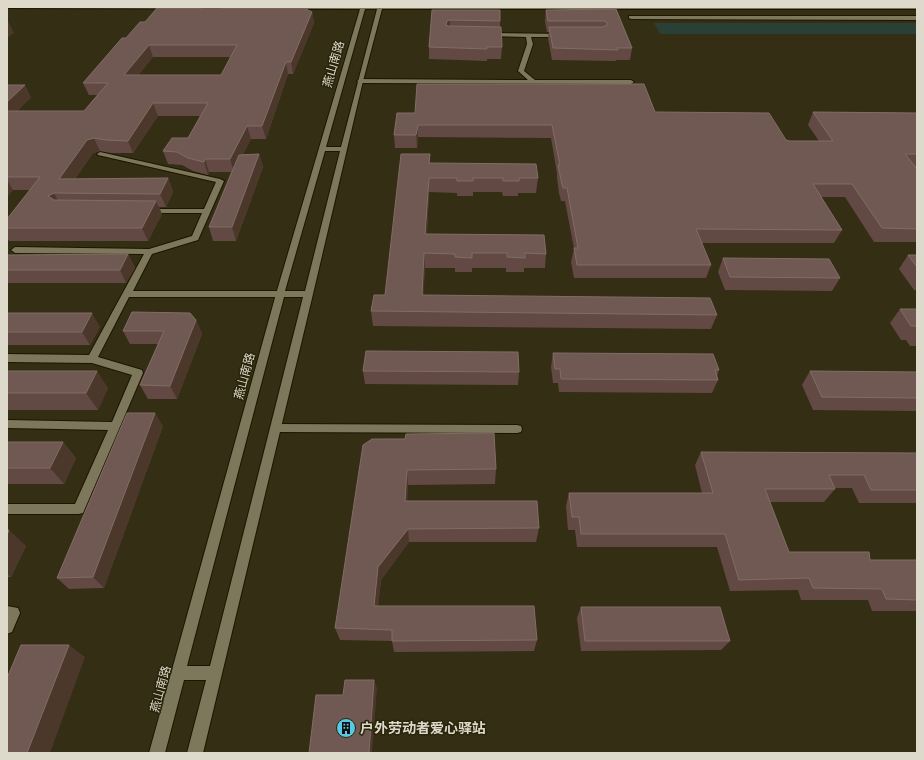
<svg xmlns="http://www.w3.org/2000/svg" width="924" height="760" viewBox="0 0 924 760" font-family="Cabin,'Noto Sans SC',sans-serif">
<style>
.green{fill:#2a3f35}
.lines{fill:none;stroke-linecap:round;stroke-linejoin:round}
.street-casing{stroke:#1c1600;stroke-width:2}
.secondary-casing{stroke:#1c1600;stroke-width:2}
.street{fill:#7d775b;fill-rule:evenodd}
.secondary{fill:#7d775b;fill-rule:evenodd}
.wall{fill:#634943;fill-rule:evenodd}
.shaded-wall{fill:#4b382b}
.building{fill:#705952;stroke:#816d65;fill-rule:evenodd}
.labels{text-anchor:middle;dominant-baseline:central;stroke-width:3;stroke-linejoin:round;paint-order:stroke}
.street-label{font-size:12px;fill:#dddacb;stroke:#2a240b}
.near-poi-label{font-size:14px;font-weight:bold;fill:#dddacb;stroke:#2a240b;text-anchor:start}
</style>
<rect width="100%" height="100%" fill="#342e15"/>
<path class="green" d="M654 23H917V34H660Z"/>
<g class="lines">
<g class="street-casing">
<path id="street" d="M629 16H917V20L631 19 629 18Z
M488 33 564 34 565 35 562 37H531L533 44 524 71 535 80H631L634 82 631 84 360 83 357 81 360 79 528 80 518 71 527 44 526 37 486 36V34Z
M100 152 220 179 224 181 198 240 152 254 133 291H280L284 294 280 297H129L98 357 142 370 143 373 83 513 79 514H7V504H75L108 430 7 428V420L112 422 132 375 92 363 7 362V354L89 355 144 254 15 253 11 250 15 247 149 249 192 236 202 213H147L143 211 147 209H204L216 182 98 155 97 154Z
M276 424 517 425 521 426 522 429 521 432 517 433 276 432 272 431 271 428 272 425Z
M7 606 18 608 20 613 12 632 7 634Z"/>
</g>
<g class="secondary-casing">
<path id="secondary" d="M7 7H917V9H382L363 81 313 294 203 753H187L206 680H184L165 753H149L276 294 360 9 7 8ZM365 9H377L341 147H326ZM325 151H340L305 291H285ZM284 297H303L210 666H187Z"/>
</g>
<use href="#street" class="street"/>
<use href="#secondary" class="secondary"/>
</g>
<path class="wall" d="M203 7H229V8L312 12 314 23 293 74H288L266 139H251L243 154H259L263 167 236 241H213L209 227 231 172H209L208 175 193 171 182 165 168 164 163 151 188 138 200 116H158L133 153H111L100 151 93 153 75 179 168 178 173 192 166 207H159L162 214 148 241H9L7 237V219L30 190H13L7 197V85L31 97 17 111H84L97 95H89L83 83 126 38 145 22 202 8ZM153 57H231L221 75H138Z
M616 9 632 48 630 60H616V61L552 60 548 38 549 32H547L545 21 546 10Z
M432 10 500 21V27L502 47 501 59H487V61L429 59V47Z
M655 112 790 141H819L808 125 813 112 917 113V167H916L917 169V242H874L845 197H821L842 230 834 243H702L711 265 706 278H574L571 262 574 249 565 201H561L559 193 557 178V173L551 138 418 137 417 148H395L394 135 397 113Z
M430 154V163L538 178 536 193H518V196H503L502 192H473V196H457V193L429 192 427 234 546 254 545 268H524V272H506V268H472V272H455V268H425L423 295 717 315 711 329 373 326 371 311 385 295Z
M128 254 135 268 126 283H7V255Z
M908 255H917V290H914L899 269Z
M723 258 840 278 832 291 725 290 718 272Z
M900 309H917V346H910L906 340H901L890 323Z
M7 313 100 327 90 345H7Z
M196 320 202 334 177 399H148L140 385 158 344H130L123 331Z
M553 353 719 370 717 376 718 380 712 393 559 392 558 383H553L551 367Z
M7 371 108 388 98 410H7Z
M363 371 519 372 518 385 365 384Z
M810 371 917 372V411L813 410 802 385Z
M163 426 104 588 69 589 57 578Z
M405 439 496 469 495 484 408 485 407 501 539 528 536 542H409L381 580 378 606 537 640 534 651 394 652 392 641 340 640 335 628Z
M7 442H63L76 458 64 484H7Z
M701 452 917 453V503H859L852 488H835V489L824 502H770L789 552 870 560H917V611H872L868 600H801L798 590 730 591 717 547H577L575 530H568L566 506 569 493H702L695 465Z
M7 530 26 546 11 577H7Z
M581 607 730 641 721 650 581 651 577 618Z"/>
<path class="shaded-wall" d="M221 7H229L230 10 221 8Z
M312 12 314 23 293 74 291 62Z
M450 20V32L446 25 447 21Z
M8 21 14 33 7 38V22Z
M149 45 153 57 129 88 124 75Z
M286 62 288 74 266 139 262 126Z
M25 85 31 97 7 121V102Z
M153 103 158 116 133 153 128 141Z
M418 125V137L417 148 416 135Z
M247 126 251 139 234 172 230 159Z
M94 138 100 151 93 153 66 192 59 179 87 140Z
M259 154 263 167 236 241 232 227Z
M205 159 209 172 208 175 204 162Z
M168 178 173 192 166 207 160 194Z
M429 178V192L426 248 425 234Z
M7 180 13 190 7 197Z
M54 193 61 206 48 196Z
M156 201 162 214 148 241 142 228Z
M424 253 425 268 423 309 422 295Z
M128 254 135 268 126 283 120 270Z
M92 313 100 327 90 345 82 332Z
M196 320 202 334 177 399 170 386Z
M97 371 108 388 98 410 86 393Z
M155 413 163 426 104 588 93 577Z
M63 442 76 458 64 484 50 468Z
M407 470 408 485 407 515 405 501Z
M408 529 409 542 381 580 377 618 374 606 378 567Z
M9 530 26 546 11 577 7 574V535Z
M69 645 85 657 50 753H27Z
M374 680 377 688 372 753H369Z"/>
<path class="building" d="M203 7H221V8H304L312 12 291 62H286L262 126H247L230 159H205L204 162 188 158 177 152 163 151 172 138H188L208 103H153L128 141 106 140 94 138 87 140 59 179 168 178 160 194 54 193 48 196 54 200 156 201 142 228H7V219L40 177H7V111H84L108 83H83L122 38H126L140 22H145L157 8H202ZM149 45H237L221 75H124Z
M616 9 632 48H617L618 50 553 48 549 27H603L607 25V23L605 21H548L546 10Z
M432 10H500V21L450 20 447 21 446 25 448 26 501 27 502 47H487V49L429 47Z
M417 84H644L655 112 769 113 786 140 790 141H833L813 112 917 113V154H905L917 169V229L882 228 852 184H813L842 230 696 229 711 265H577L574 248H578L567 188H563L561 180 558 165H560L552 125H418L416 135H394L397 113H415Z
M7 85H25L7 102Z
M259 154 232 227H209L239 155Z
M401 154H430L429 163 536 164 538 178H519V181H503V178H473V181H457V178H429L425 234 544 235 546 254 525 253V258L507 257V253H472V258L455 257V254L424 253 422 295 710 298 717 315 371 311 374 295H385Z
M128 254 120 270H7V255Z
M908 255H917V267Z
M723 258 829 259 840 278 730 277Z
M900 309H917V328L916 326H911Z
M132 312 190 313 196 320 170 386 140 385 164 331H123Z
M7 313H92L82 332H7Z
M366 351 518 352 519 372 363 371Z
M553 353 713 354 719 370H715L718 380 561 379 560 369H555Z
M7 371H97L86 393H7Z
M810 371 917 372V398L822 397Z
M127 413H155L93 577 57 578Z
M494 433 496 469 407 470 405 501H537L539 528 408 529 378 567 374 606H534L537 640 392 641V630L335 628 363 445 372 439H405L406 434Z
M7 442H63L50 468H7Z
M701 452 917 453V490H871L864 475H829L835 489H765L789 552H869L870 560H917V600L886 599 882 589 813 588 809 578 739 580 725 534H581L579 517H572L569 493H713Z
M7 530H9L7 535Z
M581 607H720L730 641H585Z
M21 645H69L27 753H7V678Z
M345 680H374L369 753H309L316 695H343Z"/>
<defs>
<g id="building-disc" transform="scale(1)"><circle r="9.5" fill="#57c9e2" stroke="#2a240b"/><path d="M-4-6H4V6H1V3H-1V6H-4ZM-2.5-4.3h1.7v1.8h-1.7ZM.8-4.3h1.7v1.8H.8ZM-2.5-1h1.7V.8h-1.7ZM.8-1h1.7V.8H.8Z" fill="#111"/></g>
</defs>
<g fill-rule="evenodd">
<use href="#building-disc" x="346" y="728"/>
</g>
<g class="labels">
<g class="street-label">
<text transform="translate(333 64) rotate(-74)">燕山南路</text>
<text transform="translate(244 376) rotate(-75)">燕山南路</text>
<text transform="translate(160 689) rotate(-75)">燕山南路</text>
</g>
<g class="near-poi-label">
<text x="360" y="728">户外劳动者爱心驿站</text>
</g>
</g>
<rect width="924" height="760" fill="none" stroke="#dddacb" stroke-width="16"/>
</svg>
